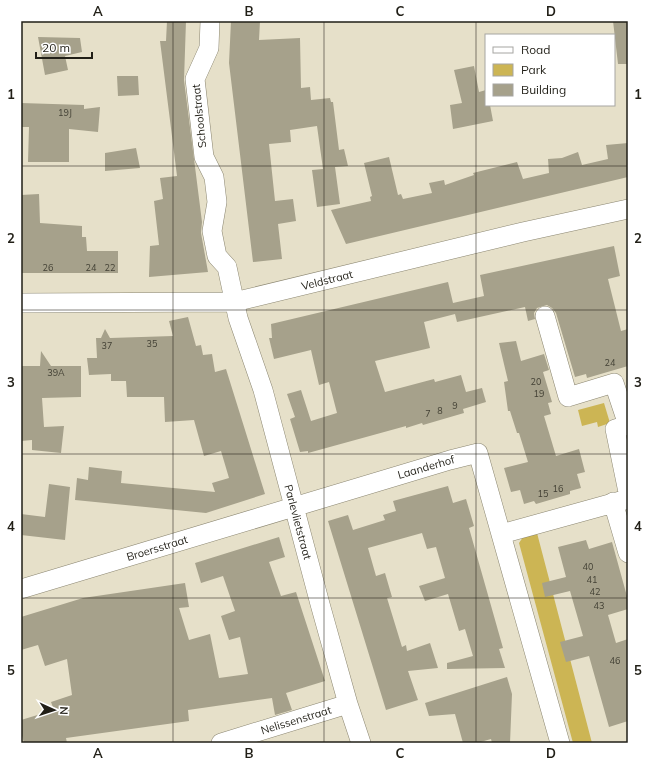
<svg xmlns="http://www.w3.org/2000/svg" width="649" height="764" viewBox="0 0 649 764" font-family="Mulish,sans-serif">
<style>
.green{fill:#ccb554}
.building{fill:#a6a18b}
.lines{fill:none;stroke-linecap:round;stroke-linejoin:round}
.street-casing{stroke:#8b8671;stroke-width:20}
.street{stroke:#fff;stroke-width:19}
.grid{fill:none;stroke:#211f17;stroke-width:1;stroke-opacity:0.55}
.labels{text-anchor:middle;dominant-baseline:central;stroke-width:3;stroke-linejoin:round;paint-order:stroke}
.number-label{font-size:9px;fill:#424034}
.street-label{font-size:11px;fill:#211f17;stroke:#fff}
.neatline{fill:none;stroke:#211f17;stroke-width:1.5}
.grid-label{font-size:13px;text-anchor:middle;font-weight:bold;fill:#211f17}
</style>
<rect width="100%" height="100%" fill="#e6e0c9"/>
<path class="green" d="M604 403 610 423 598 427 597 422 582 426 578 410Z
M537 533 592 743H573L519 543 523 537Z"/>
<path class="building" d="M167 21H186L184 80 202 222 201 233 208 272 149 277 150 246 159 245 154 201 163 199 160 178 177 176 160 41H166Z
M231 21H260L259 40 300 38 301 88 310 87 311 100 330 98 331 102H333L339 150 344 149 348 166 335 167 340 204 317 207 312 170 323 169 317 126 290 130 291 142 269 144 275 201 293 199 296 221 278 224 282 259 253 262 229 63Z
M613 21H628V64H618Z
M38 37 80 38 82 52 65 56 68 70 45 75Z
M474 66 479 92 486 90V105H490L493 121 453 129 450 105 462 103 454 70Z
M117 76H138L139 95 118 96Z
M21 103 84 105V109L100 107 98 132 69 129V162H28L29 127H21Z
M628 143V177L346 244 331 210 371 201 370 197 372 196 364 163 389 157 398 195 401 194 403 199 432 193 429 183 444 180 445 185 474 175 473 173 517 162 523 179 549 173 548 159 562 158 578 152 582 165 608 159 606 145Z
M136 148 140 168 105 171V153Z
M39 194 40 223 82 226V237H86L87 251H118V273H22L21 195Z
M614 246 620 276 608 279 621 331 628 329V366L587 378 586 374 575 377 556 313 552 308 547 305 537 308 534 313 535 319 528 321 525 307 457 322 455 314 424 322 430 348 375 361 385 392 434 379 435 382 461 375 466 392 482 388 486 402 463 409 464 413 423 425 422 423 406 428V426L308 453V451L300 452 290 419 295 417 287 394 301 390 311 421 337 413 329 382 319 385 311 350 274 359 269 338H272L271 324 448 282 453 303 484 296 480 275Z
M188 317 196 346 201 345 203 355 212 354 215 372 226 369 265 494 206 513 75 500 77 478 88 480 89 467 122 471 121 483 215 492 212 483 229 478 221 451 204 456 194 420 165 422 164 397H127L126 381H111V374L89 375 87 358H97L96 338H101L105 329 110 338 173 336 169 321Z
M516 341 521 361 544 354 549 370 543 372 552 402 548 403 551 414 544 416 556 456 579 449 585 472 577 474 581 488 570 491V494L536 504 534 501 524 504 520 490 511 492 504 468 528 462 519 433H517L510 411H508L504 382 508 381 499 343Z
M41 351 51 366H81V397L42 398 44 427 64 426 61 453 32 450V440L21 441V366H40Z
M49 484 70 487 65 540 21 535V514L45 517Z
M448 486 453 503 466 499 474 526 469 528 503 648 499 649 505 668 447 669V663L473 656 465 629 459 631 448 594 425 601 419 586 445 578 436 547 427 549 422 533 368 548 376 576 385 573 392 597 387 598 402 647 406 645 407 651 430 643 438 668 408 671 418 700 386 710 328 521 348 515 353 530 385 520 383 515 396 511 393 501Z
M279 537 285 557 269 562 281 596 296 592 325 681 286 693 292 710 275 715 272 698 188 710 189 721 66 738 67 743H24L21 732V720L54 710 51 702 72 695 67 659 45 666 38 645 21 650V617L83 598 185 583 189 607 179 608 189 640 210 634 219 678 248 674 240 637 229 640 221 616 235 611 223 576 201 583 195 563Z
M586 540 589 549 612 542 628 600V609L608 615 616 643 628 639V721L609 727 589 656 566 662 560 642 583 636 570 591 545 597 542 583 566 577 558 547Z
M507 677 512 694 510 743H492L491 739 477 743H463L455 714 429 716 425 703Z"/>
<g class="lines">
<g class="street-casing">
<path id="street" d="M210 21 209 48 195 79 204 157 214 177 217 202 212 231 217 256 227 267 238 318 263 390 320 604 348 704 361 743
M21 303 234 302 523 232 628 209
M545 316 568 397 614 383 628 425
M628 425 615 429 628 492
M613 502 628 553
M501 534 628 499
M21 589 450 460 478 453 560 743
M221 743 348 704"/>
</g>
<use href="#street" class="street"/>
</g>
<path class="grid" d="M173 21V743M324 21V743M476 21V743M21 166H628M21 310H628M21 454H628M21 598H628"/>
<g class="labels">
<g class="number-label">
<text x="65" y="112">19J</text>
<text x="48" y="267">26</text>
<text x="91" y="267">24</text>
<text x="110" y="267">22</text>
<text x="152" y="343">35</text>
<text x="107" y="345">37</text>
<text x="610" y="362">24</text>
<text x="56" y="372">39A</text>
<text x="536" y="381">20</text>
<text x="539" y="393">19</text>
<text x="455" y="405">9</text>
<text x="440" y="410">8</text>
<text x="428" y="413">7</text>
<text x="558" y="488">16</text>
<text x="543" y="493">15</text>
<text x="588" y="566">40</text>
<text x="592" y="579">41</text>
<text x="595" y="591">42</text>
<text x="599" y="605">43</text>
<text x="615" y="660">46</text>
</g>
<g class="street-label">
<text transform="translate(199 116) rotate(-96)">Schoolstraat</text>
<text transform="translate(327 280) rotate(-14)">Veldstraat</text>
<text transform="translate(426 467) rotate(-16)">Laanderhof</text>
<text transform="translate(298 522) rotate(75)">Parlevlietstraat</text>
<text transform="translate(157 548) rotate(-17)">Broersstraat</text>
<text transform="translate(296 720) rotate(-17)">Nelissenstraat</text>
</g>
</g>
<rect width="649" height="764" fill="none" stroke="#ffffff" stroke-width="44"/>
<rect x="485" y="34" width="130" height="72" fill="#ffffff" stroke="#a6a5a2"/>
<rect x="493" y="47" width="20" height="6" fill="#ffffff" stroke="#a6a5a2"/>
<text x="521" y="54" font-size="12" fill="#211f17">Road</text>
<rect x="493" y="64" width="20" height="12" fill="#ccb554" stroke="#a6a5a2"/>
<text x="521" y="74" font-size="12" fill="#211f17">Park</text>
<rect x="493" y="84" width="20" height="12" fill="#a6a18b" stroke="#a6a5a2"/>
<text x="521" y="94" font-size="12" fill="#211f17">Building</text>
<g transform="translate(54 710) rotate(93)" stroke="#ffffff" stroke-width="3" paint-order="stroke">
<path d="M0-3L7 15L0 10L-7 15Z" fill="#211f17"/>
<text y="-6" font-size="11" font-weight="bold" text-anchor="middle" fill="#211f17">N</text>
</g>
<path d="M36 52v6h56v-6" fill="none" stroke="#211f17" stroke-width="2"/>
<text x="42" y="52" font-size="12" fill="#211f17" stroke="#ffffff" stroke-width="3" paint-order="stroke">20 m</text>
<rect x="22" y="22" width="605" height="720" class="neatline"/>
<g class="grid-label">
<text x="98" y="16">A</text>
<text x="249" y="16">B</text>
<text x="400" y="16">C</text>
<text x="551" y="16">D</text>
<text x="11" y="99">1</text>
<text x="638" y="99">1</text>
<text x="11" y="243">2</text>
<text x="638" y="243">2</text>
<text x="11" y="387">3</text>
<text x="638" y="387">3</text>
<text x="11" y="531">4</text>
<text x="638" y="531">4</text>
<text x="11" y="675">5</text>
<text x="638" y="675">5</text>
<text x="98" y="758">A</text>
<text x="249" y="758">B</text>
<text x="400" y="758">C</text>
<text x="551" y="758">D</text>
</g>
</svg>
